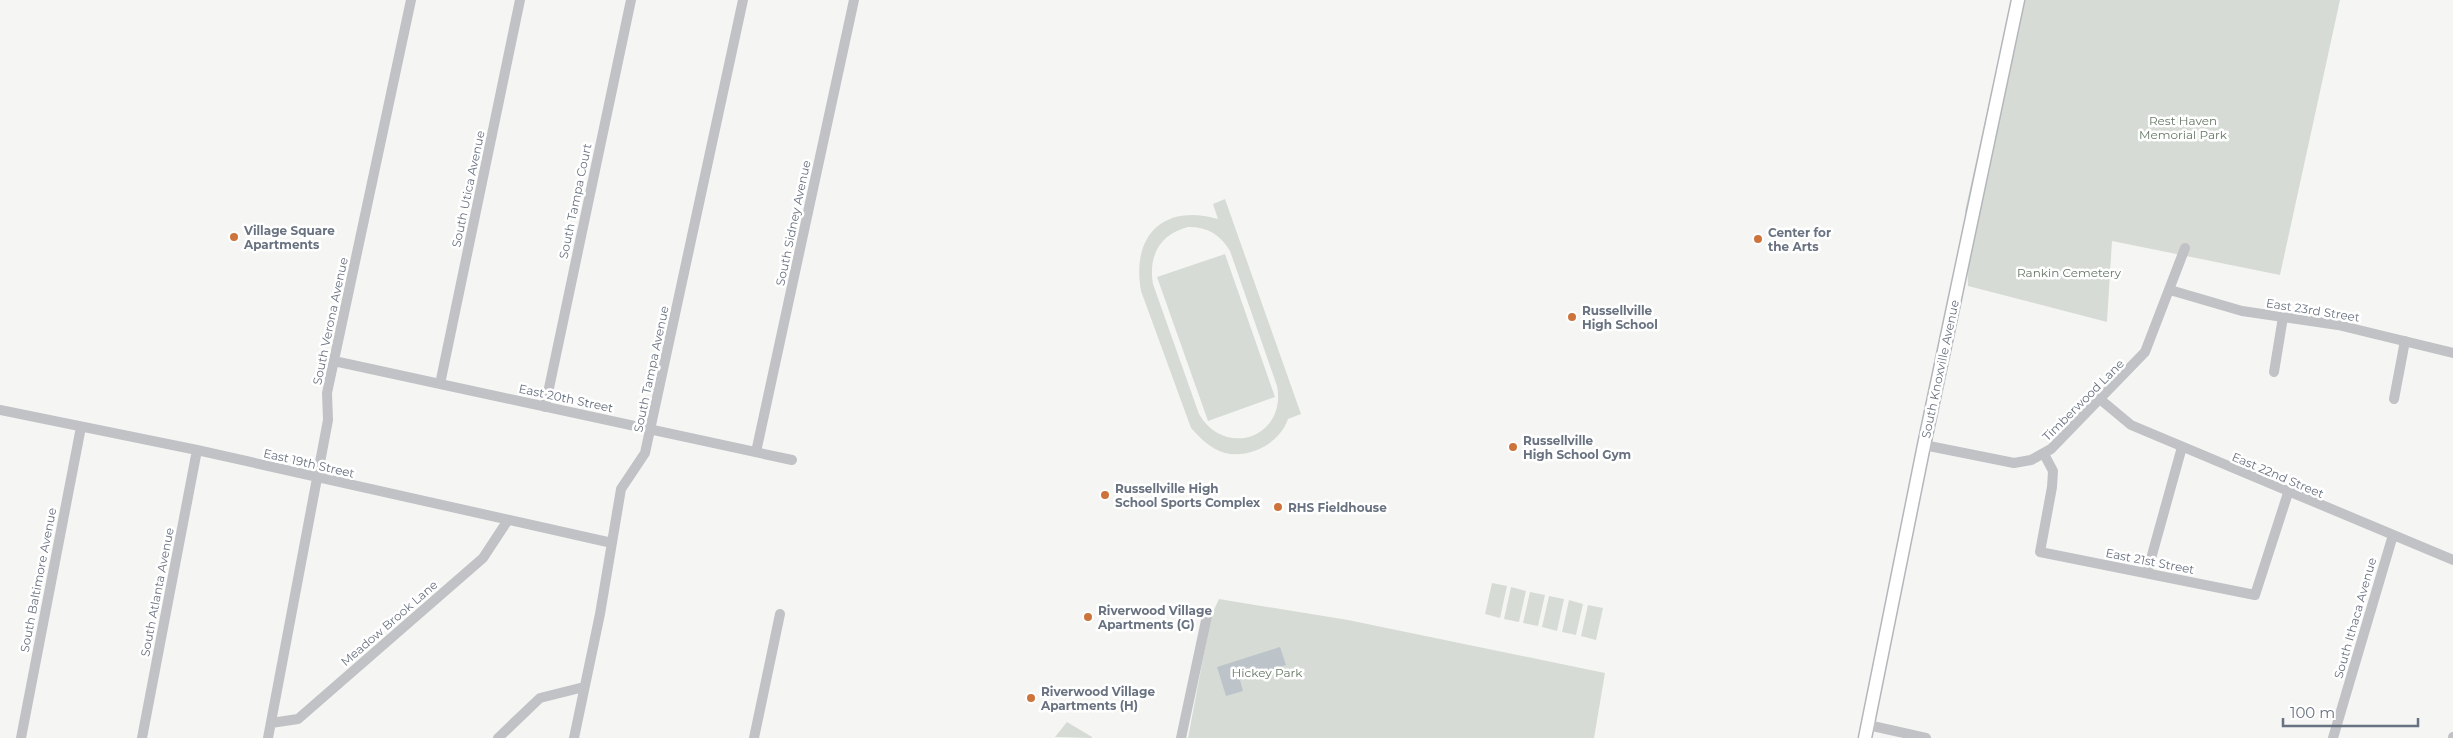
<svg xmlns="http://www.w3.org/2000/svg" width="2453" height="738" viewBox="0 0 2453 738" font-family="Montserrat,sans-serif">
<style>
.green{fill:#d6dcd5;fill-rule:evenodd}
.water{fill:#bcc3c9}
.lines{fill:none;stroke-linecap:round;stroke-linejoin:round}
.major-casing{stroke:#b3b6ba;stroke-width:15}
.minor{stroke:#c0c2c6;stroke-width:10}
.major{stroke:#fff;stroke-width:12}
.poi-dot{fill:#cd743c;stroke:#fff;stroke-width:2}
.labels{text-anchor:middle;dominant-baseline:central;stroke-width:5;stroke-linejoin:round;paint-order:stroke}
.park-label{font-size:12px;fill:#677866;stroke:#fff}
.street-label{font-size:12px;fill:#697280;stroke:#fff}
.poi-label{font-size:12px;font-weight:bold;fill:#697280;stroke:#fff;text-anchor:start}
</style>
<rect width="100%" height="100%" fill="#f5f6f3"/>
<path class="green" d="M2012 0H2340L2280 275 2112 241 2107 322 1968 286 1965 211Z
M1225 199 1301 414 1288 419C1280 443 1250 459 1225 453 1211 449 1201 439 1191 428L1141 291C1131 236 1163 203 1218 219L1213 204ZM1188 227C1206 226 1221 235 1230 251L1277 386C1287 437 1225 459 1199 414L1153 284C1148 256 1160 234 1188 227Z
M1225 254 1275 397 1208 421 1157 277Z
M1492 583 1507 586 1500 618 1485 614Z
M1511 587 1526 591 1519 622 1504 619Z
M1530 592 1545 595 1538 626 1523 623Z
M1549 596 1564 599 1557 631 1542 627Z
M1219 599 1348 620 1605 673 1594 738H1188L1211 616Z
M1569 600 1583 604 1576 635 1562 632Z
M1588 605 1603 608 1596 640 1581 636Z
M1067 722 1092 737V738L1055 737Z"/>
<path class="water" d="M1280 647 1286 665 1240 680 1243 691 1226 696 1217 667Z"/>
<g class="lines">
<g class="major-casing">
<path id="major" d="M1865 738 1924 445 2018 0"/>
</g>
<path class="minor" d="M2170 290 2242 311 2338 325 2453 353
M334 361 792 460
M2274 372 2283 317
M440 384 520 0
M2394 399 2405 341
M2101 400 2131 425 2453 560
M545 407 631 0
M0 410 197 450 612 543
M1924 445 2014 463 2031 460 2051 449 2145 352 2185 248
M756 452 854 0
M2044 454 2053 471 2052 487 2040 552 2255 595 2288 493
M2147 573 2182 447
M271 723 298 719 483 558 508 520
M1868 725 1926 738
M21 738 81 427
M142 738 197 450
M268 738 328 420 327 393 411 0
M498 738 540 698 584 687
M574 738 600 614 621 489 645 453 743 0
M754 738 780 614
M1181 738 1208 611
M2333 738 2393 535
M2453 738V737"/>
<use href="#major" class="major"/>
</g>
<g class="poi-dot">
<circle cx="234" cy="237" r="5"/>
<circle cx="1758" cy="239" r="5"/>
<circle cx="1572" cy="317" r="5"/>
<circle cx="1513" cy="447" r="5"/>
<circle cx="1105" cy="495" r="5"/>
<circle cx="1278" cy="507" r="5"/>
<circle cx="1088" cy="617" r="5"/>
<circle cx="1031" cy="698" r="5"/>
</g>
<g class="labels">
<g class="park-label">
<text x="2183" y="120">Rest Haven<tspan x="2183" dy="14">Memorial Park</tspan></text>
<text x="2069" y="272">Rankin Cemetery</text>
<text x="1267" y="672">Hickey Park</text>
</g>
<g class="street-label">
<text transform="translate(468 189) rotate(-78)">South Utica Avenue</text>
<text transform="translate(575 201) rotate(-78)">South Tampa Court</text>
<text transform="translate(793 223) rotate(-78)">South Sidney Avenue</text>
<text transform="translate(2313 310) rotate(9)">East 23rd Street</text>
<text transform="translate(330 321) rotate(-78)">South Verona Avenue</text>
<text transform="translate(651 369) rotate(-78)">South Tampa Avenue</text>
<text transform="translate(1940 369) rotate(-78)">South Knoxville Avenue</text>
<text transform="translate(566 398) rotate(12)">East 20th Street</text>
<text transform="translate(2083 400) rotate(-45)">Timberwood Lane</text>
<text transform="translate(309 463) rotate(13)">East 19th Street</text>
<text transform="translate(2278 475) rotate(23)">East 22nd Street</text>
<text transform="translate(2150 561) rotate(11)">East 21st Street</text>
<text transform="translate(38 580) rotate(-79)">South Baltimore Avenue</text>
<text transform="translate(157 592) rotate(-79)">South Atlanta Avenue</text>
<text transform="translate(2355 618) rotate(-74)">South Ithaca Avenue</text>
<text transform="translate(389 623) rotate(-41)">Meadow Brook Lane</text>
</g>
<g class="poi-label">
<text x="244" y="230">Village Square<tspan x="244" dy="14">Apartments</tspan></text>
<text x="1768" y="232">Center for<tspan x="1768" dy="14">the Arts</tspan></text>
<text x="1582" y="310">Russellville<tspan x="1582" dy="14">High School</tspan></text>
<text x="1523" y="440">Russellville<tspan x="1523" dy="14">High School Gym</tspan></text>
<text x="1115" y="488">Russellville High<tspan x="1115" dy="14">School Sports Complex</tspan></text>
<text x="1288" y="507">RHS Fieldhouse</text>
<text x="1098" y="610">Riverwood Village<tspan x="1098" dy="14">Apartments (G)</tspan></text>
<text x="1041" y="691">Riverwood Village<tspan x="1041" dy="14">Apartments (H)</tspan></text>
</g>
</g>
<path d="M2283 718v8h135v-8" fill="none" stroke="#697280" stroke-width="2.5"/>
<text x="2290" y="718" font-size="15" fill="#697280" stroke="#ffffff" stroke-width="4" paint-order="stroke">100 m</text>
</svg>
